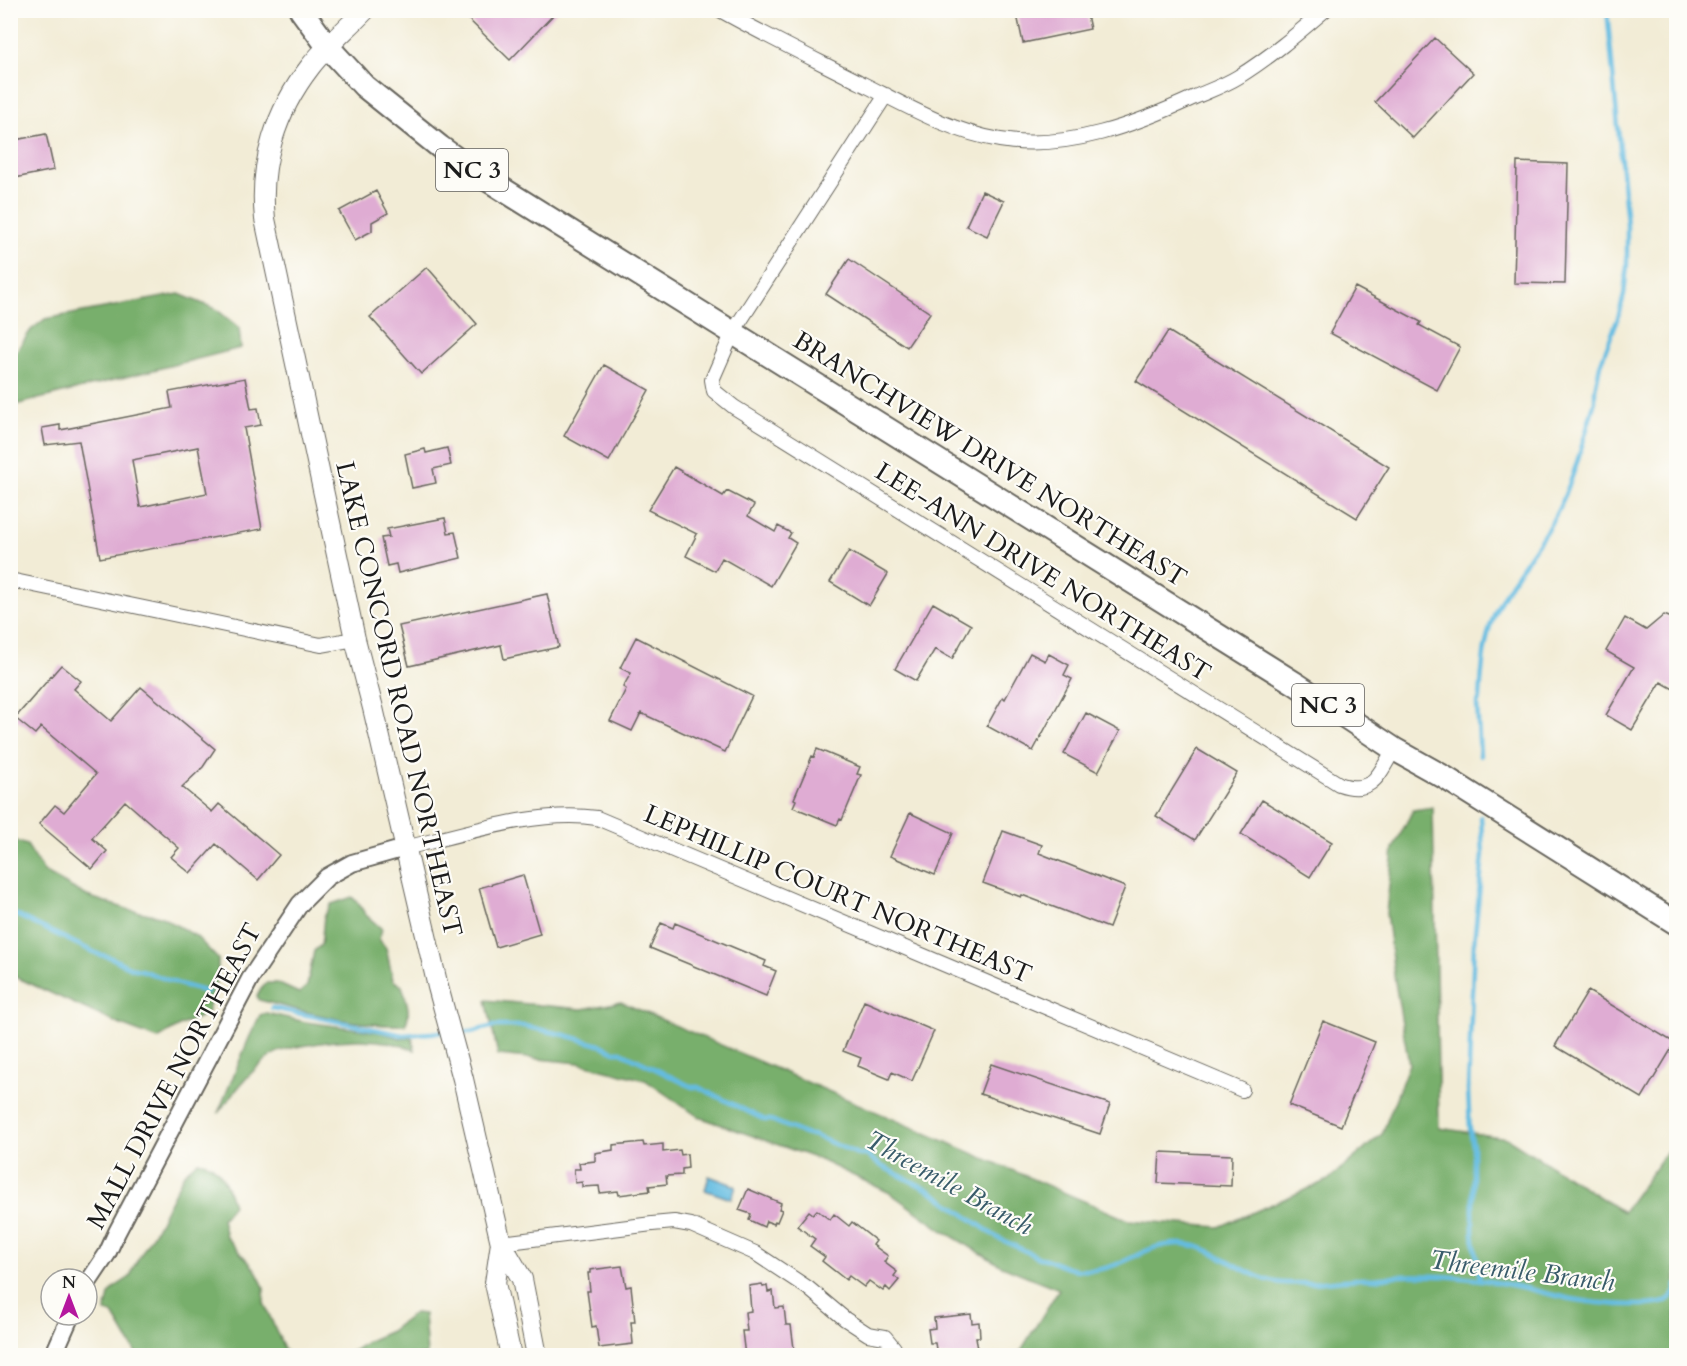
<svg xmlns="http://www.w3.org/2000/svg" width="1687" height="1366" viewBox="0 0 1687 1366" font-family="Cardo,serif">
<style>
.forest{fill:#78af6c;stroke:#4a6644;stroke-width:1.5}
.water{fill:#64bce1;stroke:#406c7e;stroke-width:1.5}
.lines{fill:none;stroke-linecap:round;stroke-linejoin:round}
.stream{stroke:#64bce1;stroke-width:4.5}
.building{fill:#dfacd3;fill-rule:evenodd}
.minor-casing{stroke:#67655d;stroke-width:16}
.tertiary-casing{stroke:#67655d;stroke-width:20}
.secondary-casing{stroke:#67655d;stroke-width:22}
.primary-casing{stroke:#67655d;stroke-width:26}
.minor{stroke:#fff;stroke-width:14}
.tertiary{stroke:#fff;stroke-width:16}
.secondary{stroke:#fff;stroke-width:20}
.primary{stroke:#fff;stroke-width:22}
.labels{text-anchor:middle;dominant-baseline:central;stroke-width:4.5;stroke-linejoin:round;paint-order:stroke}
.shield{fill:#fdfcf7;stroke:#605f5e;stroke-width:1.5}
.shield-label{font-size:24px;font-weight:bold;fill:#1c1c1c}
.street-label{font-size:26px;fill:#1c1c1c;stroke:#fdfcf7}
.water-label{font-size:27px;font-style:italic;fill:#395c6b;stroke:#fdfcf7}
</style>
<rect width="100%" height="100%" fill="#fdfcf7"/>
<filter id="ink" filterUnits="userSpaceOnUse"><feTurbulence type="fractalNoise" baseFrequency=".0167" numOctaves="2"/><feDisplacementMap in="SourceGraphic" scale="12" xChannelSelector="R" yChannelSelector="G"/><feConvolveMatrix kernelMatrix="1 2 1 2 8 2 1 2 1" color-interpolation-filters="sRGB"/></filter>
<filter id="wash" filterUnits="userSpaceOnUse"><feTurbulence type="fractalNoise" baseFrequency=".008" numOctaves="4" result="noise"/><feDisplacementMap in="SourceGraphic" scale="24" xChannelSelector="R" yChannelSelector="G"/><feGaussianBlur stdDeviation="1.35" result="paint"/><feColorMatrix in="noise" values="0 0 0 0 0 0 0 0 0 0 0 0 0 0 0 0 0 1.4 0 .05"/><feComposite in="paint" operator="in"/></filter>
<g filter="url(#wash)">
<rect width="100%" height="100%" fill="#f2ecd6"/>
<path class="forest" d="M179 294 216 309 239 328 241 348 11 406V359L31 330 45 319Z
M1433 807 1439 1128 1507 1138 1623 1212 1676 1139V1355H1018L1059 1289 1002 1266 945 1232 890 1193 818 1159 699 1117 645 1080 579 1063 498 1055 486 1000 582 1009 621 1002 1128 1220 1219 1227 1328 1180 1382 1134 1409 1064 1395 982 1386 913 1393 849 1413 810Z
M11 839 27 845 44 872 87 896 130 910 160 916 196 936 218 959V974L207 1014 179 1026 158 1039 121 1025 11 975Z
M352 897 359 904 365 914 382 929 379 939 386 948 393 980 402 986C406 999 412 1013 405 1025 356 1027 306 1012 259 1000L257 996 261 989 267 983H277L299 993 307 986 314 951 321 945 324 917 331 904Z
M266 1013 306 1022 380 1032 400 1038H412L415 1050C380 1035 338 1039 302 1046 292 1048 279 1050 271 1056 250 1071 234 1093 218 1113L249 1038 260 1015Z
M198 1161C221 1163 227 1186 233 1205L222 1219 226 1237 255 1269 264 1287V1303L287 1355H137L113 1314 105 1312 109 1295 115 1287 130 1277 134 1266 157 1227 185 1172Z
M414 1313 424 1314 427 1355H347L368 1341 391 1331Z"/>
<path class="water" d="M709 1176 736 1186 731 1199 705 1190Z"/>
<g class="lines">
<path class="stream" d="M1480 756 1477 704 1480 698C1482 667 1484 633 1499 604 1514 574 1537 548 1554 518 1574 481 1583 441 1595 401V389L1600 365 1618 318 1624 295 1627 265V224L1607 10
M10 912 100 955C115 955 126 970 141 970L179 984 207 992
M272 1008 403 1035 446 1032
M455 1032H471L494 1026H524L565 1035 603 1046 615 1052H621L692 1087H698L765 1120H771L807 1135H813L860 1155H866L883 1167 931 1191 998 1238 1040 1258C1049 1258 1056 1265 1065 1267 1075 1271 1090 1271 1101 1269 1129 1264 1149 1242 1182 1244 1219 1246 1245 1280 1283 1283 1309 1285 1334 1280 1360 1279 1367 1278 1375 1280 1383 1278 1387 1278 1391 1276 1396 1276 1446 1274 1497 1280 1545 1293 1575 1301 1603 1305 1635 1305 1644 1305 1657 1306 1666 1301 1670 1299 1673 1295 1676 1292V1285
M1480 1280 1473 1233V1146L1470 1130 1468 1090 1474 943 1483 855 1481 817"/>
</g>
<g id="blocks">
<path class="building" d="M459 10H558L510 60Z
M1016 10H1086L1090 29 1023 43Z
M1435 38 1473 73 1413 138 1375 102Z
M46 134 54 170 10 179V141Z
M1517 162 1568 164 1565 284 1514 283Z
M376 191 388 213 372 222V231L355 240 339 211Z
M982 191 1004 201 987 236 966 226Z
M849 259 930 313 907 347 826 294Z
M427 267 477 324 421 374 370 317Z
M1355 287 1421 322 1419 325 1460 347 1437 390 1330 333Z
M1168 331 1389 467 1357 518 1136 381Z
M604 365 649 390 609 461 564 436Z
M245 378 251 409 258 408 261 425 244 428 262 529 100 558 79 441 45 445 42 428 60 425V430L172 408 169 392ZM198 447 207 493 140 507 132 460Z
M447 448 451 465 433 469 436 483 412 488 405 454 425 449 426 453Z
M674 467 723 496 727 491 754 505 748 516 775 532 778 526 791 533 788 538 796 543 771 586 722 558 715 571 686 556 697 534 648 510Z
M445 518 448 533 455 532 461 558 398 573 396 564 387 566 381 538 389 537 387 529Z
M849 551 888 574 869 606 830 582Z
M547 594 559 647 504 659 501 645 409 666 399 626Z
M933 603 971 625 952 659 935 649 916 681 895 669Z
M1664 615 1677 620V691L1661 682 1632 730 1606 715 1634 667 1606 651 1625 618 1646 630Z
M636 637 752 696 725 752 641 713 632 731 610 721 626 689 623 687 631 673 620 668Z
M1030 653 1045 661 1049 654 1069 665 1064 675 1072 679 1033 751 987 726 1003 697 1005 699Z
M61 665 81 681 74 689 111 721 141 687 215 749 203 767 182 787 212 812 219 804 279 855 258 880 216 844 190 873 171 857 179 848 125 801 92 838 107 851 92 869 39 824 55 805 64 812 96 774 41 727 35 734 15 718Z
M1086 713 1120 731 1098 772 1064 754Z
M817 749 860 767 857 774 861 775 842 820 840 819 837 825 793 807 796 800 794 799 812 756 814 757Z
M1197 749 1237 773 1195 840 1156 816Z
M1262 800 1332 842 1310 877 1241 834Z
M910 813 953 833 935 875 890 856Z
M1003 831 1042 845 1039 853 1125 887 1109 928 1022 895 1021 897 983 883Z
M523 875 540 934 496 947 479 888Z
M661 923 673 928 675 923 766 961 764 966 776 971 766 996 650 948Z
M1588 991 1675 1043 1642 1098 1555 1046Z
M864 1001 934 1031 912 1081 892 1072 889 1079 858 1066 861 1058 843 1051Z
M1323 1021 1375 1042 1341 1126 1289 1105Z
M991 1064 1110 1104 1100 1134 980 1094Z
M643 1142 644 1146 663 1144V1152L680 1150 681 1155 687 1154 688 1168 682 1169V1175L666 1176 667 1184 649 1186 650 1191 619 1195 618 1191 600 1193 599 1186 582 1187V1182L575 1183 574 1169H580L579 1163 595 1161V1153L613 1150V1145Z
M1160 1152 1232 1155 1231 1186 1158 1183Z
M748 1189 781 1203 779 1209 782 1210 777 1222 775 1221 774 1224 766 1221 764 1227 749 1220 751 1214 739 1210Z
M817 1210 830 1220 834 1214 849 1226 852 1222 876 1241 873 1245 888 1256 884 1262 897 1272 894 1276 899 1280 890 1291 886 1287 883 1291 869 1281 864 1287 849 1276 846 1280 822 1261 825 1257 810 1246 815 1239 797 1226 809 1211 813 1214Z
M622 1266 626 1287 631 1286 635 1322H631L633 1344 599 1348 596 1326 592 1327 587 1291H590L588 1273H590V1270Z
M762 1284 763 1287 767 1286 768 1292 773 1291 775 1308 784 1307 786 1325H791L795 1356H745L742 1331H747L745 1312 751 1311 749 1286Z
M971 1314 972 1323 979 1322 980 1337H976L979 1356H937L935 1343H930L928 1329 935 1328 934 1318Z"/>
</g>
</g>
<g filter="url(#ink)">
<use href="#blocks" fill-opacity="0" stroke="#67655d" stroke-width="1.5"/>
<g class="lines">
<g class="minor-casing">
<path id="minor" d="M720 10C766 36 814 59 861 83 905 105 951 132 1000 140 1067 151 1137 124 1197 96 1211 90 1225 85 1238 77 1269 58 1297 34 1325 10
M886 95 733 332 712 380 714 391 734 407 1339 784C1373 796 1379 774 1394 749
M10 580 321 645 355 639
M405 848C463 834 538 809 597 818L1242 1090
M501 1243 652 1224 674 1222 691 1225 755 1253 808 1288 845 1319 868 1334 885 1337 894 1348 895 1356"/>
</g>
<g class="tertiary-casing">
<path id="tertiary" d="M87 1284 107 1254 117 1232 250 979 300 904 327 877 352 863 405 848
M53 1356 71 1315"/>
</g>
<g class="secondary-casing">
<path id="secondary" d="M365 10C347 29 326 46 310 67 276 111 259 164 265 219L355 639 373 708 438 987 463 1079 501 1243 522 1279 537 1356
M501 1243 495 1283 511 1356"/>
</g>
<g class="primary-casing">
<path id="primary" d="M301 10 328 47 364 86 440 147 472 170 1296 684 1394 749 1444 777 1676 923"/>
</g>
<use href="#minor" class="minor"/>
<use href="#tertiary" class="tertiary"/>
<use href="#secondary" class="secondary"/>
<use href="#primary" class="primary"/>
</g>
</g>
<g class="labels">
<g class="shield">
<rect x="436" y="149" width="72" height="42" rx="4.5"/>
<rect x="1292" y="684" width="72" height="42" rx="4.5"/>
</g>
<g class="shield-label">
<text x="472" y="170">NC 3</text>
<text x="1328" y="705">NC 3</text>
</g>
<g class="street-label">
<text transform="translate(990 459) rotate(32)">BRANCHVIEW DRIVE NORTHEAST</text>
<text transform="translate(1043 572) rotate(32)">LEE-ANN DRIVE NORTHEAST</text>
<text transform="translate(399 699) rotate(77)">LAKE CONCORD ROAD NORTHEAST</text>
<text transform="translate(838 894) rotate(23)">LEPHILLIP COURT NORTHEAST</text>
<text transform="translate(174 1076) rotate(-62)">MALL DRIVE NORTHEAST</text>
</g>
<g class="water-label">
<text transform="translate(949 1183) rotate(29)">Threemile Branch</text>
<text transform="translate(1522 1271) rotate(7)">Threemile Branch</text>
</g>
</g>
<rect width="1687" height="1366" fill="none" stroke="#fdfcf7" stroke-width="36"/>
<g transform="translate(69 1297)"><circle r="28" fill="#fdfcf7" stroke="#a3a29f" stroke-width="1.5"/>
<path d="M0-4.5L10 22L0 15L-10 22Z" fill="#b5179e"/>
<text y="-9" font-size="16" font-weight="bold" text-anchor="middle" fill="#1c1c1c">N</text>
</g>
</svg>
